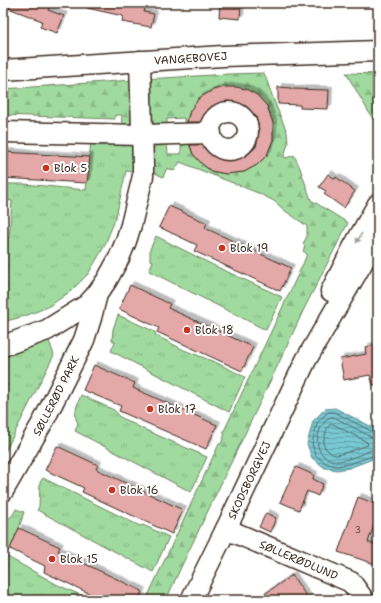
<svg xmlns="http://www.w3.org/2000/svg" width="381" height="603" viewBox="0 0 381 603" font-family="'Shantell Sans',sans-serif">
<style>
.grass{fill:url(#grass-tufts);stroke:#6e825e}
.forest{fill:url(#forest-firs);stroke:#6e825e}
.water{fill:url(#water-rules);stroke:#60898b}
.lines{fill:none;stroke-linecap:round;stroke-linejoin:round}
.shore{stroke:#536966;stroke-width:1}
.building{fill:#e3a8a7;stroke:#3b2a1e;filter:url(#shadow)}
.minor-casing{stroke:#3b2a1e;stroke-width:23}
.minor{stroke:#fff;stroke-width:20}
.oneway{fill:#a79f9a}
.poi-dot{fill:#c8321e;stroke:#fff;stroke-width:1.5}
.labels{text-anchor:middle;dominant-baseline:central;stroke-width:4;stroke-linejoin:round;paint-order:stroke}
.number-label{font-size:9px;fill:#654a40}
.street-label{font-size:11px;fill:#3b2a1e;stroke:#fff}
.poi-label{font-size:11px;fill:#3b2a1e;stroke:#fff;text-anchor:start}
</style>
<defs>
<pattern id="grass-tufts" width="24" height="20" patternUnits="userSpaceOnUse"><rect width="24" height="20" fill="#a0da9f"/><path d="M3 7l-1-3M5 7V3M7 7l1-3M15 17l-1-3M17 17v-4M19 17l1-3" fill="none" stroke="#8bbb88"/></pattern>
<pattern id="forest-firs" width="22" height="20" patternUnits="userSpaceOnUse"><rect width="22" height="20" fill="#a0da9f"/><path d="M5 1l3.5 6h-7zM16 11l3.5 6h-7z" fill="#8bbb88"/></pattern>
<pattern id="water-rules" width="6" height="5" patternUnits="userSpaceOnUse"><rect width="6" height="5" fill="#78c8d3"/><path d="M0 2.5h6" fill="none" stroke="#64a3ab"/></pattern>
<filter id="shadow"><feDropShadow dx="3.5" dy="-3.5" stdDeviation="0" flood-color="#0004"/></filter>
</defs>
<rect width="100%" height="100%" fill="#fff"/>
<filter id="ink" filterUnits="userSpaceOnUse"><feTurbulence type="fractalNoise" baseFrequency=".025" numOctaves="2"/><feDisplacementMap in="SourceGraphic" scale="8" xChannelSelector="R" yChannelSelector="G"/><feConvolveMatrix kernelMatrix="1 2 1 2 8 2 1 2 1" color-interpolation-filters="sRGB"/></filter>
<g filter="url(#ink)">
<path class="grass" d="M91 141 127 143 133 147 134 172 126 171 116 217 104 247 88 274 71 291 48 307 25 316 3 322V238H9L12 201 3 199V184H24L86 190Z
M156 236 217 267 282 297 266 330 149 271 153 261 150 260V249Z
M118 315 151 330 156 333 155 335 184 350 217 363 245 377 229 412 111 351 115 342 112 340 113 329Z
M47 335 54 355 3 456V350Z
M81 395 114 410 118 414V416L141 428 207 457 191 492 75 431 78 423C72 415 78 403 81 395Z
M43 478 140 526 143 525 169 537 153 572 37 510 39 507 40 482Z
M16 509 24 512 19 528 10 549 4 555 58 585 92 600H3V521C10 519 13 515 16 509Z"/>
<path class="forest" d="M264 73 276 106 287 132 288 143 284 157 286 158 294 155 300 168 311 200 348 223 304 309 286 348 183 563 166 600H146L219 444H221L225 434 223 433 303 264 307 254 303 251 305 246 303 244 307 236V226L284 210 274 201 258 193 180 162 174 171 167 168 163 177 151 171C151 156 149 144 167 142L168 154H181V142H188L193 154 202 164 211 171 226 174 244 172 257 165 267 155 273 140V123L267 106 246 89 190 111 187 119 186 127H184V118L167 119V130L152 125 146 79 229 74Z
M346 73 378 74V128Z
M133 80 134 119C131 125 128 128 121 130L122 115H115V119L3 115V89Z"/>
<path class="water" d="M335 408 378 430V457L349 468 337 470 325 468 312 458 307 444 313 421 325 409Z"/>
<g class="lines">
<path class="shore" d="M331 424H333L367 442 368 445 345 453 337 455 332 454 325 448 323 443 327 429Z
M378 434 375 433 334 412H328L317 423 312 444 316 456 327 464 337 466 349 464 378 454
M378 439 373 438 334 417H330C314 428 311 457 335 461 345 462 364 453 374 449H378"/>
</g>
<path class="building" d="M3 3H51L48 10 64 16 57 33 40 27 42 21 3 6Z
M88 3H124L145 8 144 12 154 14 151 27 122 22 123 16 87 8Z
M220 3H241L240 19 219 17Z
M225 87H236L246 89 257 95 267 106 273 123V140L267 155 257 165 244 172 226 174 211 171 202 164 193 154 190 145H204L206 148 212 155 224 160 238 159 247 155 256 147 259 131 256 116 244 106 228 101 214 107 204 116 202 122H187L190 111 199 98 213 90Z
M278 87 291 88V89L329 90 328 109 300 108V105L278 104Z
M3 152 90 157 87 183 3 178Z
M328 174 335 179 336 177 355 191 344 208 324 194 326 191 319 187Z
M169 206 207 223 205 228 291 268 280 291 194 251 197 245 159 227Z
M130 285 170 304 168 308 253 347 242 371 157 332 159 328 119 309Z
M378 345V385H373L370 375 344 380 340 359 366 354 365 347Z
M94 365 135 383 133 388 217 425 206 449 119 411 121 406 83 390Z
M57 446 98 465 96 469 183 510 172 534 82 492 84 488 45 470Z
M296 467 314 475 313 479 323 484 318 496 307 491 299 510 280 502Z
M358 497 378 505V514L368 542 378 546V565L338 552Z
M266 513 276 518 270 532 259 527Z
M19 528 60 547 58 551 142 591 139 600H103L44 572 45 566 10 549Z
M292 575 309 600H256Z"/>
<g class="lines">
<g class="minor-casing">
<g id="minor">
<path id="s1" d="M3 70 223 56 378 51"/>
<circle cx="229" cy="131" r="19"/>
<path d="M3 132 142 135 211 133"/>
<path d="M331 291 354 246 378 204"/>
<path d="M3 346 47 330 87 305 97 294 107 280 119 258 126 241 131 225 143 176V164L140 61"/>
<path id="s2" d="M3 491 44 420 84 340 91 318 97 294"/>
<path id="s3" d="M226 529 351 582 364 600"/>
<path id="s4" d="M191 600 226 529 306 360 378 236"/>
</g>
</g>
<use href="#minor" class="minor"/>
</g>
<defs><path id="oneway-solid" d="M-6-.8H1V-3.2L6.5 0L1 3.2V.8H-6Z"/></defs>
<use class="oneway" href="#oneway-solid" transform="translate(359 238) rotate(120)"/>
</g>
<g class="poi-dot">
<circle cx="46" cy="168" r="4"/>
<circle cx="222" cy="248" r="4"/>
<circle cx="187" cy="330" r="4"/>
<circle cx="150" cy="409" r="4"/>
<circle cx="112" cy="490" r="4"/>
<circle cx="52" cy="559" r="4"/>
</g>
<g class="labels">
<g class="number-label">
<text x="358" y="530">3</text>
</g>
<g class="street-label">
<text stroke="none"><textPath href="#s1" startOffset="188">VANGEBOVEJ</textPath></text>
<text stroke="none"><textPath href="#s2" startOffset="109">SØLLERØD PARK</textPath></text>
<text stroke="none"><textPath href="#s4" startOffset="133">SKODSBORGVEJ</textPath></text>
<text stroke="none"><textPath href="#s3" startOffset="79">SØLLERØDLUND</textPath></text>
</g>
<g class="poi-label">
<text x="54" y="168">Blok 5</text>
<text x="230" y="248">Blok 19</text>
<text x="195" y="330">Blok 18</text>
<text x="158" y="409">Blok 17</text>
<text x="120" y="490">Blok 16</text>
<text x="60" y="559">Blok 15</text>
</g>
</g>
<rect width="381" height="603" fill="none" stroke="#fff" stroke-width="16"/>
<rect x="8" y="8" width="365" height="587" fill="none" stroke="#3b2a1e" stroke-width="1.5" filter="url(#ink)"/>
</svg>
